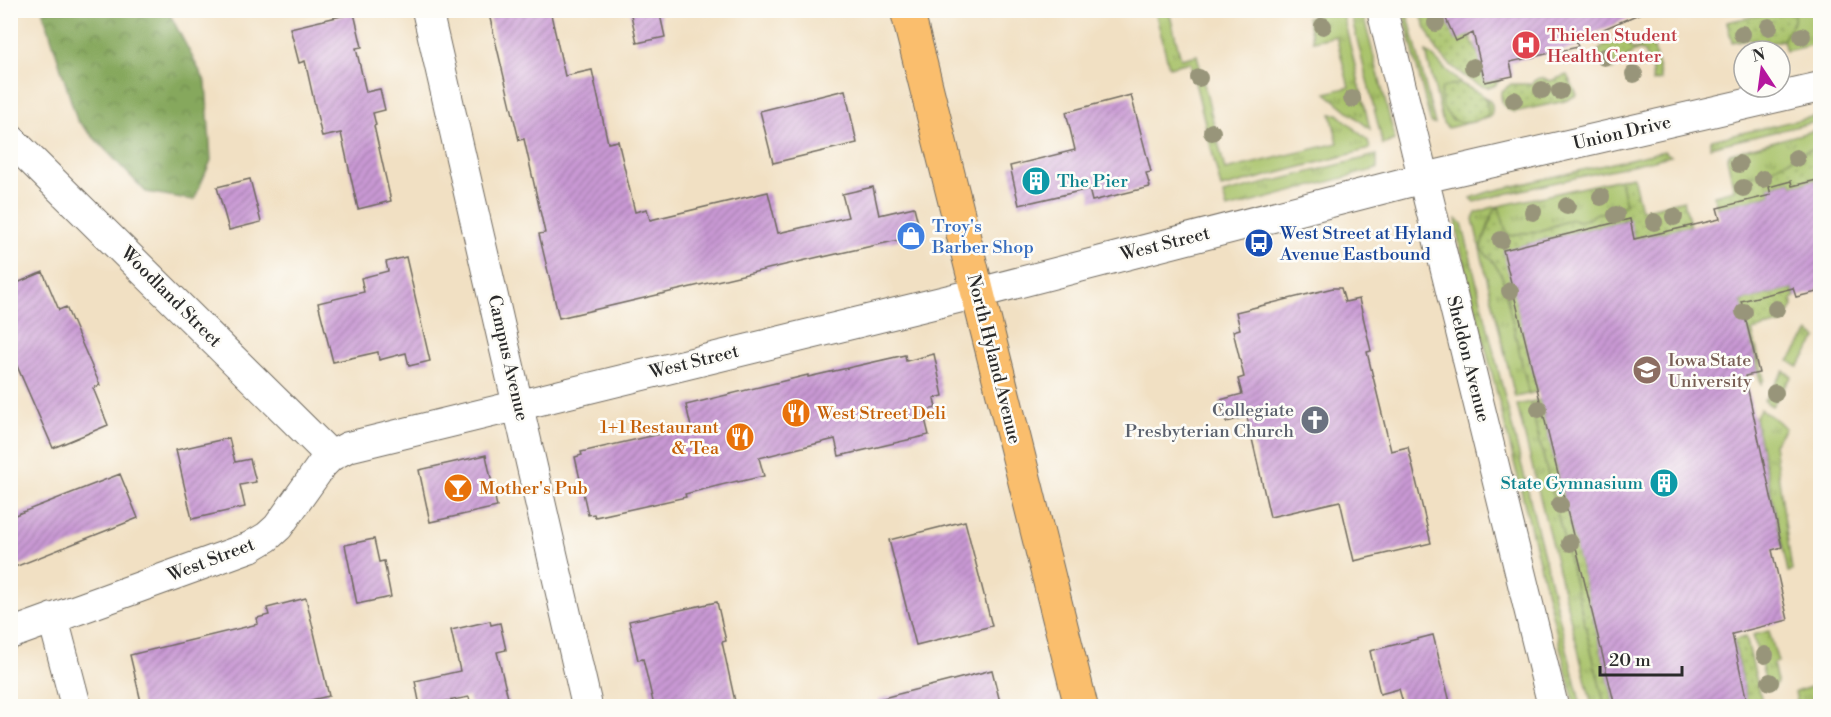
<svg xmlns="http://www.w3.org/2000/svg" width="1831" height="717" viewBox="0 0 1831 717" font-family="'Libre Bodoni',serif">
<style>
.grass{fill:url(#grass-tufts);stroke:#6a764a;stroke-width:1.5}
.forest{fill:url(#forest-crowns);stroke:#586a44;stroke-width:1.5}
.garden{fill:url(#garden-dots);stroke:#6a764a;stroke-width:1.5}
.building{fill:url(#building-hatch)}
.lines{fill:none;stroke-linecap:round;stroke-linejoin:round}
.minor-casing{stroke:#706a60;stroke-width:32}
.major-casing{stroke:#706a60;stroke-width:35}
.minor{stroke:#fff;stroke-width:30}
.major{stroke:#fabe6d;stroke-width:33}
.tree{fill:#98957a}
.labels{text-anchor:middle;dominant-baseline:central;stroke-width:5;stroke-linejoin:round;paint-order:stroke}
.health-label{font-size:18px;fill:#be3a42;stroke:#fdfcf7;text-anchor:start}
.street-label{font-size:18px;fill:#2b2b2b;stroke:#fdfcf7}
.culture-label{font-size:18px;fill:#0d838f;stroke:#fdfcf7;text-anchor:start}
.shop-label{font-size:18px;fill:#366cbe;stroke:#fdfcf7;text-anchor:start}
.transit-label{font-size:18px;fill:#164399;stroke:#fdfcf7;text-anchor:start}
.education-label{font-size:18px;fill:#785e54;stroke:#fdfcf7;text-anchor:start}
.worship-label{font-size:18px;fill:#5b616d;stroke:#fdfcf7;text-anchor:end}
.food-label{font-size:18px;fill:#c56008;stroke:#fdfcf7;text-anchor:start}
</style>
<defs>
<pattern id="grass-tufts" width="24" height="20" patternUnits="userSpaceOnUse" patternTransform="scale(1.5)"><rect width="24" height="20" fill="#a8c269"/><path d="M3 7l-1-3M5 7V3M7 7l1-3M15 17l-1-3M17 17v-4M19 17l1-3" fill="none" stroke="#899e57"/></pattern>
<pattern id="forest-crowns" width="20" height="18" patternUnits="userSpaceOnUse" patternTransform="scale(1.5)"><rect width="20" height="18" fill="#86a85d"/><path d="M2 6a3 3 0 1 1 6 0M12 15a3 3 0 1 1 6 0" fill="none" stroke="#6e894d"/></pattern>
<pattern id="garden-dots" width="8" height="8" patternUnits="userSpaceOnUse" patternTransform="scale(1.5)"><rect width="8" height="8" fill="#a8c269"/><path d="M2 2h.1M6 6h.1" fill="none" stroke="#899e57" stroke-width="1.8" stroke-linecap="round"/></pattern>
<pattern id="building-hatch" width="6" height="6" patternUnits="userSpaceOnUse" patternTransform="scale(1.5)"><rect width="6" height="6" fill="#c999d4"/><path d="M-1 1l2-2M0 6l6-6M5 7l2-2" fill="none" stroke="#a37dac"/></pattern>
</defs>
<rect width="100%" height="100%" fill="#fdfcf7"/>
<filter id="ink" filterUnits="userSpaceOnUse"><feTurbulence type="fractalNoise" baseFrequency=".0167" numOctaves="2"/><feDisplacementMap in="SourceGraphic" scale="12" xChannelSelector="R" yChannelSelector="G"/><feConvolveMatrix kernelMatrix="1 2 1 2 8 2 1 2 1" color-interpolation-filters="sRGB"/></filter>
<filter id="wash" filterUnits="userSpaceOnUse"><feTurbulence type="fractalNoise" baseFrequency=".008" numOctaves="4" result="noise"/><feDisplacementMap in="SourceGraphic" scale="24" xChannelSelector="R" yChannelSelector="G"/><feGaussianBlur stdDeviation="1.35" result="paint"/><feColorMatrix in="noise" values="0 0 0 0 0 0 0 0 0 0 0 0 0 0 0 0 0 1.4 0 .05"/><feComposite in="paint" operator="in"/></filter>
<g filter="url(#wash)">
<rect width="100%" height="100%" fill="#f1e0c3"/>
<path class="grass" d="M1155 11H1169L1181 59 1197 55 1225 170 1338 143 1331 114H1338L1368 141 1370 149 1221 188 1190 62 1169 67Z
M1330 11H1342L1370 129 1326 93 1349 87 1336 36 1313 41 1307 17 1330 12Z
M1350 11H1362L1394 135V140L1383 145Z
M1403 11H1407L1435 124H1432L1430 120Z
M1794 11H1820V43L1786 51 1783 40 1794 21Z
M1426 52 1431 55 1461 84 1451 85 1441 102 1452 120 1488 107 1486 99 1482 95C1492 101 1495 106 1490 117L1448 128 1443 123Z
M1820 115V121L1710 147 1711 140Z
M1820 129V148C1799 151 1799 155 1782 164 1766 172 1749 178 1732 181L1727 158 1730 153Z
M1664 151 1671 156 1483 199 1475 202 1471 198 1488 192Z
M1377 155V169L1227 209 1223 194Z
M1620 179 1626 204 1616 210 1595 214 1589 219 1579 221 1572 219 1535 233H1522L1513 236 1507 234 1504 226 1490 218C1489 230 1482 238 1481 249L1495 263 1502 276 1529 394 1515 397 1473 219 1476 213 1490 208Z
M1456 219 1462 223 1581 706H1575L1459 241Z
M1809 332 1817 338 1798 367 1789 361Z
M1784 371 1792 376 1772 406 1764 401Z
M1530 402 1605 706H1592L1517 405Z
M1760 409 1778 421 1785 428 1774 444 1792 571 1788 572 1755 418Z
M1769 631 1778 662 1773 663 1777 682 1774 689 1768 690 1753 635Z
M1811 687H1819L1818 706H1798L1795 692Z"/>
<path class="forest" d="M43 11H168L206 83 211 160 194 200 146 192 77 120Z"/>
<path class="garden" d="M1420 11H1442L1456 40 1469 34 1484 66 1481 67 1485 82 1500 79C1497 83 1495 87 1490 87 1476 90 1445 61 1437 50 1430 40 1426 27 1421 16Z
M1778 11H1794V21L1783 40 1759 45 1749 39 1732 42 1727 22Z
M1628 39 1630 47 1633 49 1649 45 1654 48 1661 80 1652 82C1654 67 1648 65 1644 52L1640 50 1633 52C1629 58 1618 63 1612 70L1596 54 1604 45Z
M1567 75 1577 95 1565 101 1514 112C1504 109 1500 103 1501 92L1511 84H1531C1537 77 1542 76 1550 81Z
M1461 84C1477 92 1489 94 1488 115 1470 126 1453 127 1443 107 1440 100 1439 94 1442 88L1451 85Z
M1820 148V179L1792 186 1791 181 1769 187 1771 195 1717 208 1714 195 1734 190 1732 181C1749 178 1766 172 1782 164 1799 155 1799 151 1820 148Z
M1633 176 1641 210 1684 200 1690 226 1647 236 1637 251 1629 219 1504 250 1538 391 1529 394 1502 276 1494 263 1481 249C1482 241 1485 237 1488 229 1492 220 1489 212 1499 207L1507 234 1513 236 1522 233H1535L1572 219 1579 221 1588 219 1595 214 1616 210 1626 204 1620 179Z
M1793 288 1795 297 1792 299 1793 306 1784 323 1752 331 1764 379 1761 384 1741 301Z
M1540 400 1615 706H1605L1530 402Z
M1746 637 1763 706H1748L1734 640Z"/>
<g id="blocks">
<path class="building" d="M488 10H550L565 76 592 70 608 143 618 141 635 212 647 209 650 220 768 192 778 233 848 217 842 194 873 187 879 215 914 207 921 235 823 257V256L559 318 539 234 545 233 524 139 519 140Z
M630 10H659L665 37 637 43Z
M1442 10H1648L1576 41 1578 47 1510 62 1513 76 1485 82 1473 33 1456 41Z
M354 13 362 47 356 48 366 92 380 89 385 110 373 113 376 125 374 126 391 201 358 209 341 133 322 137 305 61 299 63 290 28Z
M845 90 857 143 773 163 760 111Z
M1131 95 1151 172 1146 173 1150 187 1092 201 1089 189 1019 205 1010 166 1075 150 1066 112Z
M250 179 261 222 229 230 217 187Z
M1821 179V287L1817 288V292L1796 297 1793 288 1741 301 1759 373 1745 376 1782 547 1772 550 1788 620 1732 634 1748 706H1615L1503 250 1630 219 1634 239 1720 219 1717 208 1771 195 1769 187 1791 181 1792 186Z
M406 257 430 361 409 366 406 353 379 360 378 352 333 362 318 303 364 292 361 278 388 271 386 262Z
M43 272 59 310 66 307 100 385 93 388 108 425 53 448 10 350V286Z
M1333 288H1341L1345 302 1359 299 1371 351 1367 352 1391 451 1408 447 1431 543 1354 561 1340 501 1270 517 1247 417 1226 422 1220 400 1242 394 1238 379 1244 377 1233 331 1240 329 1236 312Z
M934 354 943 396 934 398 936 408 923 411 929 435 839 456 835 439 759 458 764 476 738 482 737 481 685 494 686 497 618 512 595 517 594 514 588 515 575 457 582 455 581 452 691 427 686 405 808 375V377L905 355 906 361Z
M229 438 235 462 250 459 256 482 240 485 245 507 192 519 176 450Z
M486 455 497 507 430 522 419 470Z
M120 474 138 518 10 569V517Z
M965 521 992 626 916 645 889 540Z
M374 539 379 562 384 561 391 597 357 604 345 545Z
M306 598 329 696 284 706 283 702 263 706H142L130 655 258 624 257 618 269 615 267 608Z
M717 602 726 641 722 642 736 706H654L643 659 638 660 629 621Z
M490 621 491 625 500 623 506 650 497 652 510 706H471L469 697 420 706 415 681 460 671 451 630Z
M1433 635 1451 706H1404L1399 689 1380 694 1370 651Z
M992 670 1001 706H880L879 699Z"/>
</g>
</g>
<g filter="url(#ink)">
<use href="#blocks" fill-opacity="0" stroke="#706a60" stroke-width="1.5"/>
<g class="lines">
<g class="minor-casing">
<path id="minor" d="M427 10 587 706
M1382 10 1553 706
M10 139 331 456
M53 618 76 706
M10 634 250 547 267 537 278 527 322 465 331 456 348 447 978 293 1424 178 1820 87"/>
</g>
<g class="major-casing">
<path id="major" d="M907 10 1081 706"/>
</g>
<use href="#minor" class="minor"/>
<use href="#major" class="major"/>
</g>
<g class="tree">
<circle cx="1436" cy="23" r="9"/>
<circle cx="1323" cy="26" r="9"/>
<circle cx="1769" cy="27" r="9"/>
<circle cx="1742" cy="34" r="9"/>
<circle cx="1802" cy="36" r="9"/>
<circle cx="1604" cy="57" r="9"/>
<circle cx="1473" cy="67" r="9"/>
<circle cx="1634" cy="74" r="9"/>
<circle cx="1199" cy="78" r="9"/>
<circle cx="1542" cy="90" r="9"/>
<circle cx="1560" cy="91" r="9"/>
<circle cx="1352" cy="99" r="9"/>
<circle cx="1514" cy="100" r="9"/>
<circle cx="1212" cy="132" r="9"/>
<circle cx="1796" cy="158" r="9"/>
<circle cx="1739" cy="164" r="9"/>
<circle cx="1763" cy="179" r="9"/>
<circle cx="1743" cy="188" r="9"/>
<circle cx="1601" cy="197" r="9"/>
<circle cx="1567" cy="206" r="9"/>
<circle cx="1533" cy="212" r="9"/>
<circle cx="1616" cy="215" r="9"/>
<circle cx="1674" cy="217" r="9"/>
<circle cx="1654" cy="222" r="9"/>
<circle cx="1501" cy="240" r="9"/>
<circle cx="1510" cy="291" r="9"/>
<circle cx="1776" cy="309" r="9"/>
<circle cx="1744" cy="312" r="9"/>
<circle cx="1775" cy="393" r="9"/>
<circle cx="1539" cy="409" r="9"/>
<circle cx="1560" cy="505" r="9"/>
<circle cx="1570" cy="543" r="9"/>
<circle cx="1765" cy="655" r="9"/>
<circle cx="1770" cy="682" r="9"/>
</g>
</g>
<defs>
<g id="hospital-disc" transform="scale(1.5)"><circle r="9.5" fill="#e0444e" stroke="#fdfcf7"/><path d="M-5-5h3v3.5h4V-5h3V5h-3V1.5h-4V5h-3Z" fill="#fff"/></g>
<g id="building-disc" transform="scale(1.5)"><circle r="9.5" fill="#0f9aa8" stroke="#fdfcf7"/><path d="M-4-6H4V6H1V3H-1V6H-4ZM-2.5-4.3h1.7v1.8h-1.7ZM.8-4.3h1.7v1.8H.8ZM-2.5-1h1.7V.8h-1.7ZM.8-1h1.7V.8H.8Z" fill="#fff"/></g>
<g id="shop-disc" transform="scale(1.5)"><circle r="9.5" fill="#3f7fe0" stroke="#fdfcf7"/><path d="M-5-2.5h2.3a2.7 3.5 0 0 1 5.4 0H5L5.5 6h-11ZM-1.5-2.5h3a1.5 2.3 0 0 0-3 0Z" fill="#fff"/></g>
<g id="bus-disc" transform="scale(1.5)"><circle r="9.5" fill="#1a4fb4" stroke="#fdfcf7"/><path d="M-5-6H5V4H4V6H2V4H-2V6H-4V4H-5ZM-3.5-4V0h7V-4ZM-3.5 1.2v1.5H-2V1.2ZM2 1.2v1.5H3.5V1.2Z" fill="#fff"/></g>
<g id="university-disc" transform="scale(1.5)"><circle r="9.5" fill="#8d6e63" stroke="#fdfcf7"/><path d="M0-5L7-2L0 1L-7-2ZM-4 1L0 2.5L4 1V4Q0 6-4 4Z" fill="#fff"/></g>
<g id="restaurant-disc" transform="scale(1.5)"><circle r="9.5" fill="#e8710a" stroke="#fdfcf7"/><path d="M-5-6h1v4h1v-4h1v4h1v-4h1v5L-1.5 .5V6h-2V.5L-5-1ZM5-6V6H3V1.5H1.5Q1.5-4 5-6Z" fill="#fff"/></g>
<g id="church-disc" transform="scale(1.5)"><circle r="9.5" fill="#6b7280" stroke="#fdfcf7"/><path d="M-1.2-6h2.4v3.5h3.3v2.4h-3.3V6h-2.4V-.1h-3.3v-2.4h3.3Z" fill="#fff"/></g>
<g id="bar-disc" transform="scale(1.5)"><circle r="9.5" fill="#e8710a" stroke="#fdfcf7"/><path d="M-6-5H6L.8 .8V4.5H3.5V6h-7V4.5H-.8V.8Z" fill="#fff"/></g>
</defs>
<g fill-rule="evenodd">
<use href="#hospital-disc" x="1526" y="45"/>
<use href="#building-disc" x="1036" y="181"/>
<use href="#shop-disc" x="911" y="236"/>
<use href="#bus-disc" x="1259" y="243"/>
<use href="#university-disc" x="1647" y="370"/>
<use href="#restaurant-disc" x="796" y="413"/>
<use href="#church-disc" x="1315" y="420"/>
<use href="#restaurant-disc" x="740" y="437"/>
<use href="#building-disc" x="1664" y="483"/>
<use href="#bar-disc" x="458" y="488"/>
</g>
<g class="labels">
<g class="health-label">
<text x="1547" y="35">Thielen Student<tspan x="1547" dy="21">Health Center</tspan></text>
</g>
<g class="street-label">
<text transform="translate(1622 133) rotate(-13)">Union Drive</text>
<text transform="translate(1165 244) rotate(-14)">West Street</text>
<text transform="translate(171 297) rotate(45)">Woodland Street</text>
<text transform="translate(508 358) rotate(77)">Campus Avenue</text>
<text transform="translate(994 359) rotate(76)">North Hyland Avenue</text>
<text transform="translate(1468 359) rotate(76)">Sheldon Avenue</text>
<text transform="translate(694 362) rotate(-14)">West Street</text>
<text transform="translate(211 560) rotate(-21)">West Street</text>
</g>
<g class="culture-label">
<text x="1057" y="181">The Pier</text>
<text x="1643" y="483" text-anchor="end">State Gymnasium</text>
</g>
<g class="shop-label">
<text x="932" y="226">Troy's<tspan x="932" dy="21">Barber Shop</tspan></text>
</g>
<g class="transit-label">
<text x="1280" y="233">West Street at Hyland<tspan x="1280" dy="21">Avenue Eastbound</tspan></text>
</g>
<g class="education-label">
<text x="1668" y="360">Iowa State<tspan x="1668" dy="21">University</tspan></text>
</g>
<g class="worship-label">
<text x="1294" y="410">Collegiate<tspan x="1294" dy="21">Presbyterian Church</tspan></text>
</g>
<g class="food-label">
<text x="817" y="413">West Street Deli</text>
<text x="719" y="427" text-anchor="end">1+1 Restaurant<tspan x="719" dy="21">&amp; Tea</tspan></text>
<text x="479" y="488">Mother's Pub</text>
</g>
</g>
<rect width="1831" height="717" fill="none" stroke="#fdfcf7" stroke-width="36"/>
<g transform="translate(1762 69) rotate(347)"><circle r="28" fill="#fdfcf7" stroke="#a9a8a5" stroke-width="1.5"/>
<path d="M0-4.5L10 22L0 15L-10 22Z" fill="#b5179e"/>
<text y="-9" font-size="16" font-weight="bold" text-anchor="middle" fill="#2b2b2b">N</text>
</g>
<path d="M1600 666v9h82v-9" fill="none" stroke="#2b2b2b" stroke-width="3"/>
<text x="1609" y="666" font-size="18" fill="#2b2b2b" stroke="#fdfcf7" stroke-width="4.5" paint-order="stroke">20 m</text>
</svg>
